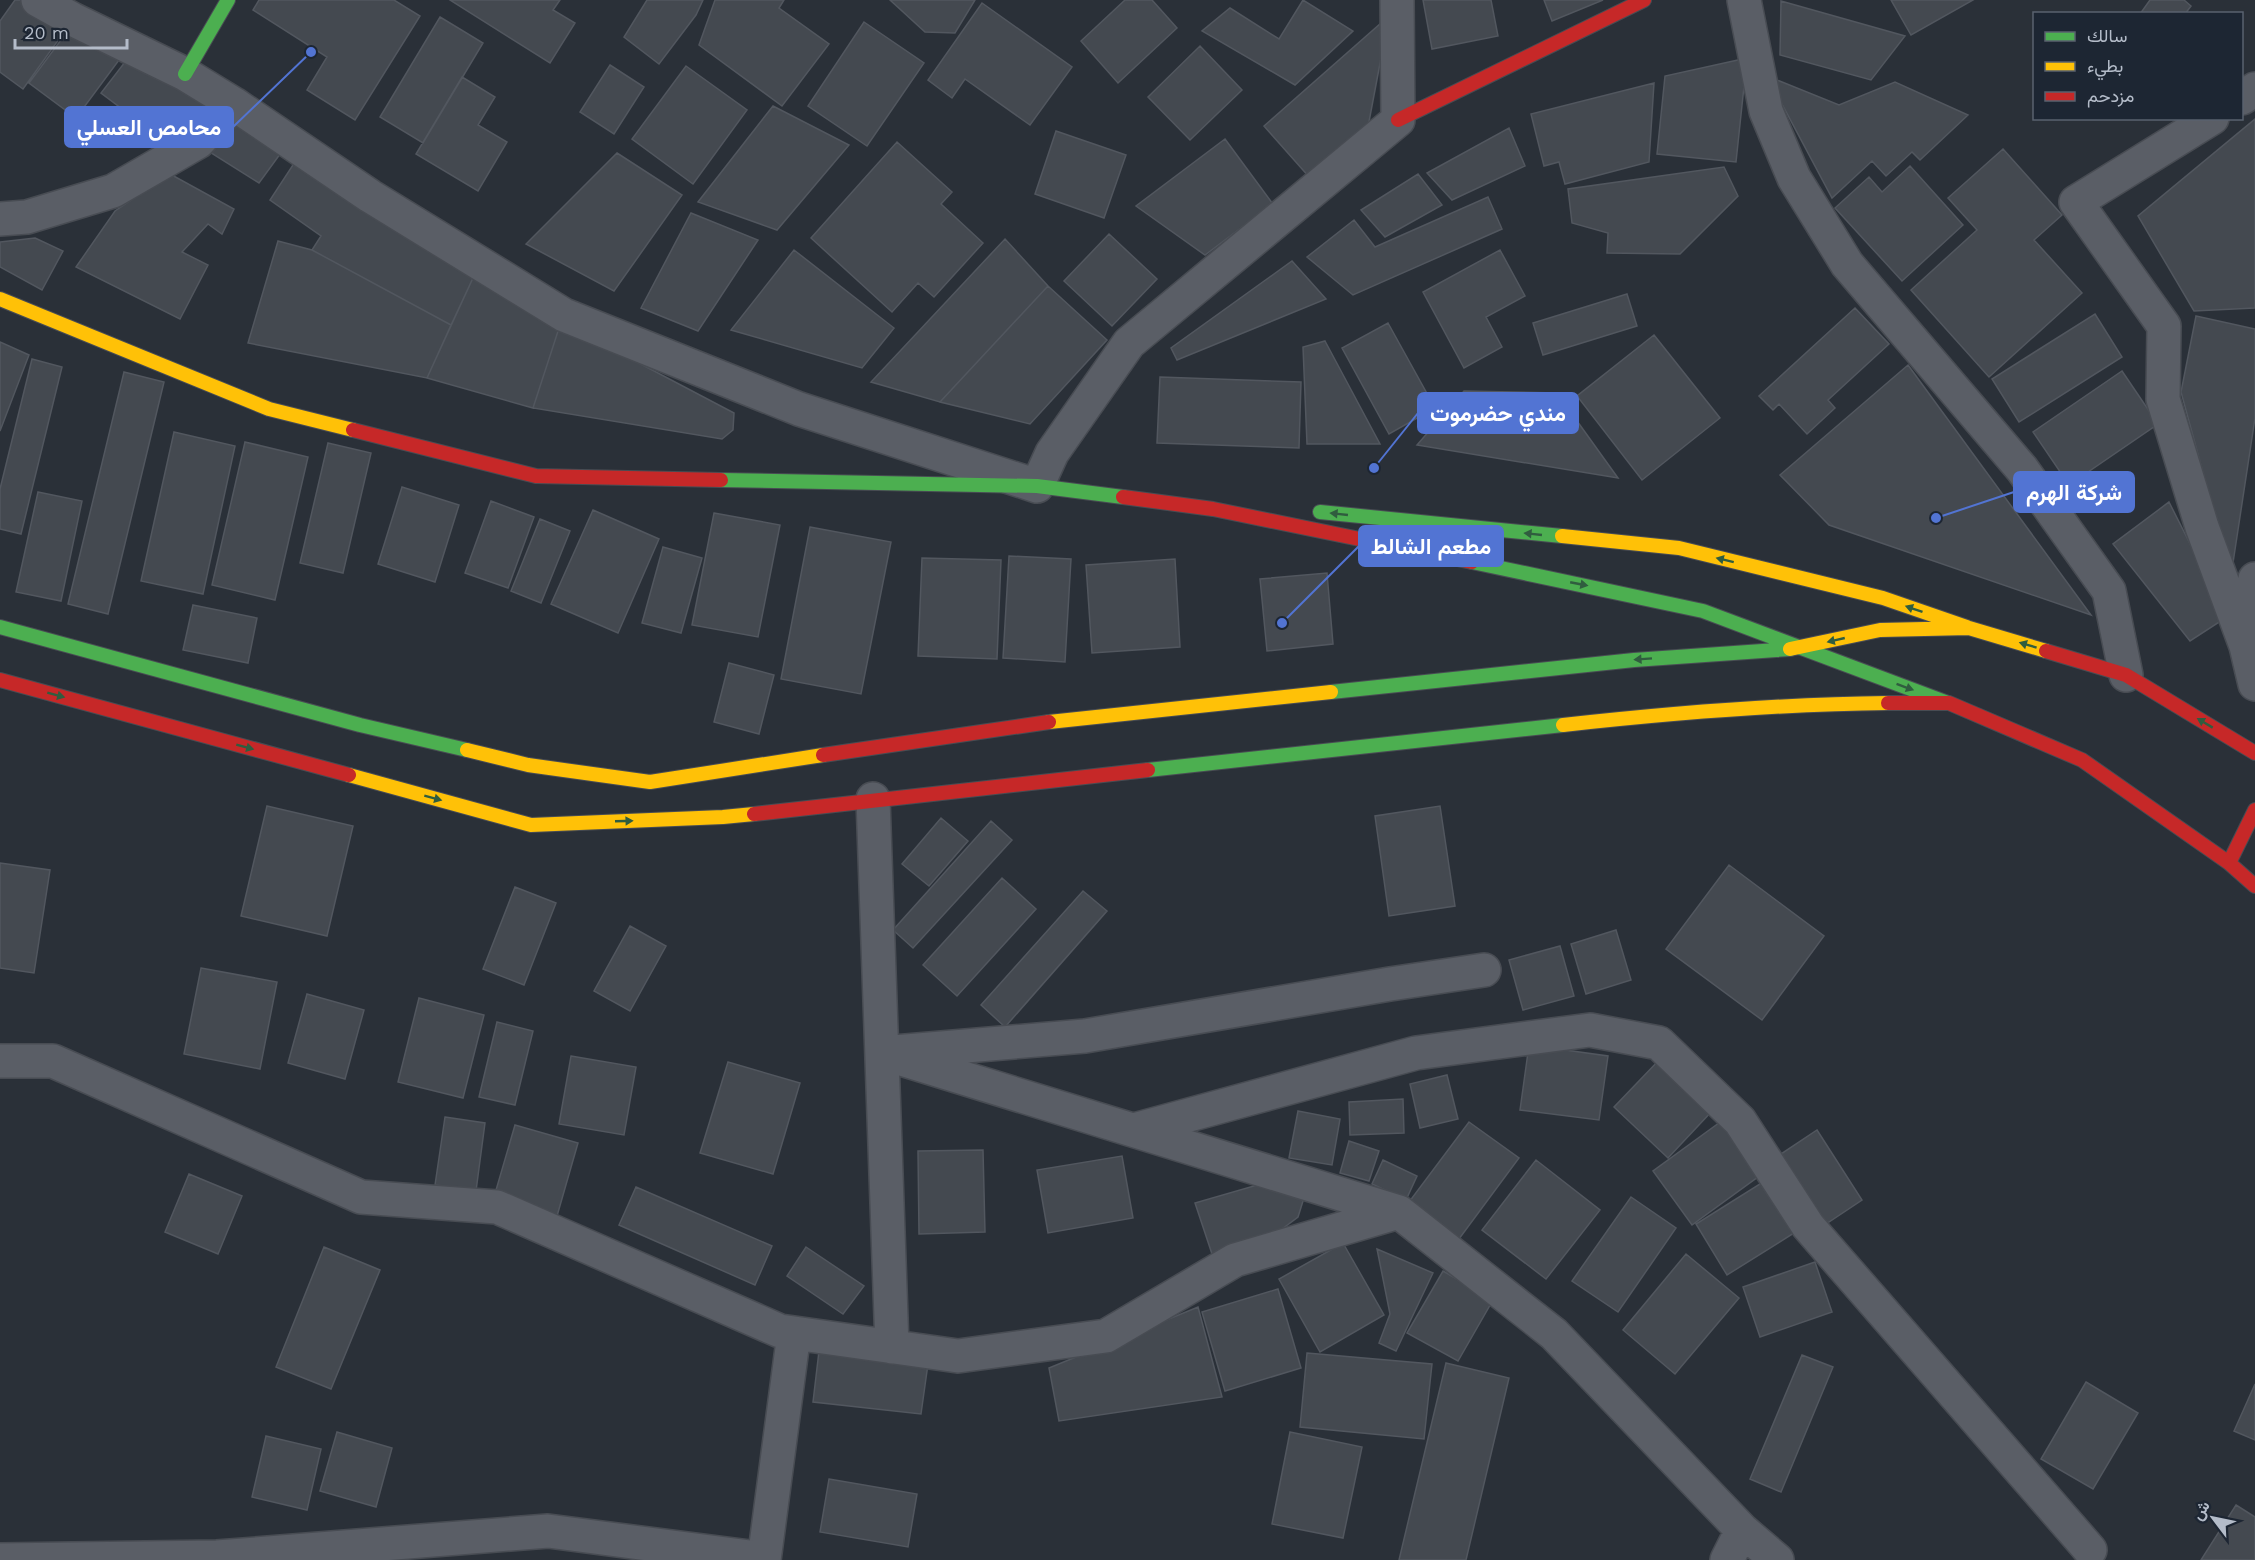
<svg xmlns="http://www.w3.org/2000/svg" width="2255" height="1560" viewBox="0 0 2255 1560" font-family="'Work Sans',Vazirmatn,sans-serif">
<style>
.building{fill:#444950;stroke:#52575f;stroke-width:1.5}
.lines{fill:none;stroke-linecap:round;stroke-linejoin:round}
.street-casing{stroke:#484c53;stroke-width:36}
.fast-casing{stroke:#484c53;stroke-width:16}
.slow-casing{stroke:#484c53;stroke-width:16}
.jam-casing{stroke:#484c53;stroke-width:16}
.street{stroke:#5a5e66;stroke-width:33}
.fast{stroke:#4caf50;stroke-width:14}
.slow{stroke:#ffc107;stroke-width:14}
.jam{stroke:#c62828;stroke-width:14}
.oneway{fill:#305d3f}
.leader{fill:none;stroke:#5274d3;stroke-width:2}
.callout-dot{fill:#5274d3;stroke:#1d2633;stroke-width:2}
.callout{fill:#5274d3;stroke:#5274d3;stroke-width:2}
.callout-label{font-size:22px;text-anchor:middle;font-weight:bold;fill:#fff}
</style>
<rect width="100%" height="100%" fill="#2a3038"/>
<path class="building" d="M15 0H28L67 28 23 89 0 72V21Z
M259 0H394L420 16 355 120 307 90 327 57 253 10Z
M450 0H560L553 10 575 23 550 63Z
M647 0H703L696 15 659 64 624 37Z
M715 0H784L779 8 829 44 782 106 699 45Z
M890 0H975L955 33 925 32Z
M1125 0H1152L1177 28 1118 83 1081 41Z
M1303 0 1353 31 1295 85 1202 31 1230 8 1279 39Z
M1423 0H1491L1498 36 1432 49Z
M1544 0H1603L1552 21Z
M1891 0H1973L1911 35Z
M2150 0H2184L2191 6 2185 14H2140Z
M1781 1 1905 36 1871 80 1780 55Z
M982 3 1072 67 1030 125 965 79 952 98 928 80Z
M81 13 128 48 76 118 29 83Z
M1389 16 1368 127 1310 178 1264 126Z
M440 17 483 43 423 143 380 117Z
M864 22 924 63 867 146 808 106Z
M142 40 214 95 174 148 101 93Z
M1200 46 1242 90 1190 140 1148 97Z
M1747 58 1736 162 1657 154 1665 76Z
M610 65 644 87 614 134 580 112Z
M686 66 747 110 693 184 632 139Z
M1767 76 1839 105 1895 82 1968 115 1920 160 1912 152 1886 176 1872 161 1832 198Z
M462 77 495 97 478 125 507 142 478 191 416 154Z
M1654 83 1649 162 1565 184 1559 162 1544 166 1531 114Z
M247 103 294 135 259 183 200 146Z
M773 106 849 145 777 230 698 202Z
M2255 119V308L2194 311 2138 216Z
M1509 128 1525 166 1452 200 1427 173Z
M1056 131 1126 155 1104 218 1035 194Z
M1225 139 1273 204 1205 255 1136 206Z
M897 142 952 192 941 204 983 243 934 297 918 283 892 312 811 238Z
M306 145 479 265 451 325 312 250 321 236 270 200Z
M2003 149 2062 215 2034 240 2082 293 1989 377 1911 290 1977 230 1948 198Z
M617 153 682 195 614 291 526 244Z
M1910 166 1963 225 1902 281 1835 208 1869 177 1882 192Z
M1724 167 1738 196 1680 254 1607 253 1608 233 1572 223 1568 189Z
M170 174 234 209 222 234 208 224 182 252 208 265 180 319 76 267 115 211Z
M1418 174 1442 205 1385 237 1361 210Z
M1488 197 1502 229 1353 295 1307 257 1354 220 1375 247Z
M691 213 758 240 698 331 641 308Z
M1109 234 1157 279 1112 326 1064 281Z
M35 238 63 251 42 290 0 267V242Z
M1005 239 1048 286 940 402 871 382Z
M278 241 312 250 451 325 427 378 248 343Z
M794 250 894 328 862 368 731 330Z
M1500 250 1525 296 1486 317 1502 347 1464 368 1423 292Z
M1292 261 1326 299 1177 360 1171 348Z
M479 265 561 322 533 408 427 378Z
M1048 286 1107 340 1030 424 940 402Z
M1627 294 1637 326 1543 355 1533 323Z
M1855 308 1889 344 1828 400 1835 408 1807 434 1779 404 1773 410 1759 396Z
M2095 314 2122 357 2019 422 1992 379Z
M2196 316 2255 329V418L2231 576 2181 392Z
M561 322 734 413 733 430 722 439 533 408Z
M1388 323 1435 408 1389 434 1342 348Z
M1654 335 1720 418 1642 480 1577 396Z
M1325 341 1380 444H1307L1303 347Z
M0 342 29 355 0 431Z
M32 359 62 367 21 534 0 529V489Z
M1908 365 2091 615 1829 525 1780 475Z
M2122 371 2158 424 2069 485 2033 432Z
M124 372 164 382 108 614 68 604Z
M1160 377 1301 382 1299 448 1157 443Z
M1464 391 1557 393 1618 478 1417 445Z
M174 432 235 446 203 594 141 581Z
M245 442 308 457 275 600 212 585Z
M328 443 371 453 343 573 300 563Z
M402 487 459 505 435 582 378 564Z
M38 492 82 501 61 601 16 592Z
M491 501 534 517 508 588 465 573Z
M2169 502 2227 617 2190 641 2113 544Z
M593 510 659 539 618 633 551 604Z
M714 513 780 525 758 637 692 625Z
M540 519 570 531 541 603 511 591Z
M810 527 891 542 861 694 781 679Z
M663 547 702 558 681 633 642 623Z
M1009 556 1071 559 1065 662 1003 658Z
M922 558 1001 560 997 659 918 656Z
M1175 559 1180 647 1092 653 1086 565Z
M1327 573 1333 644 1267 651 1260 579Z
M193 605 257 618 248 663 183 650Z
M729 663 774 675 759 734 714 722Z
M267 806 353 826 327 936 241 916Z
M1440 806 1455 906 1389 916 1375 816Z
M941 818 968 841 929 886 902 864Z
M991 821 1012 840 913 948 893 930Z
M0 863 50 870 34 973 0 968Z
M1729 865 1824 936 1762 1020 1666 949Z
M1002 878 1036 909 957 996 923 965Z
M515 887 556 903 524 985 483 969Z
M1083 891 1107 911 1005 1027 981 1005Z
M630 926 666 946 630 1011 594 991Z
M1616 930 1631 980 1586 994 1571 944Z
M1560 946 1574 996 1523 1010 1509 960Z
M201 968 277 982 260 1069 184 1054Z
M307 994 364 1010 345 1079 288 1063Z
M419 998 484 1015 463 1098 398 1082Z
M497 1022 533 1031 515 1105 479 1097Z
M1529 1045 1608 1056 1599 1120 1520 1110Z
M571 1056 636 1067 624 1135 559 1124Z
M1660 1059 1713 1110 1668 1158 1614 1107Z
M728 1062 800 1083 773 1174 700 1153Z
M1447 1075 1458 1119 1420 1128 1410 1084Z
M1403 1099 1404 1133 1350 1135 1349 1102Z
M1298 1111 1340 1119 1332 1165 1289 1158Z
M445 1117 485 1123 476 1191 435 1185Z
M1723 1120 1762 1174 1692 1225 1653 1171Z
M1469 1122 1519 1158 1459 1239 1409 1202Z
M515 1125 578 1143 557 1216 494 1197Z
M1817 1130 1862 1200 1820 1228 1775 1158Z
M1349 1141 1379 1151 1369 1181 1340 1173Z
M983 1150 985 1232 919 1234 918 1151Z
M1122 1156 1133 1218 1048 1233 1037 1170Z
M1383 1160 1417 1176 1406 1200 1372 1184Z
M1536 1160 1600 1210 1546 1279 1482 1230Z
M189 1174 242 1196 218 1254 165 1232Z
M1278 1179 1294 1186 1303 1201 1298 1217 1278 1232 1213 1257 1195 1203Z
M1763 1182 1794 1233 1727 1275 1696 1224Z
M636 1187 772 1246 755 1285 619 1225Z
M1631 1197 1676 1228 1618 1312 1572 1281Z
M1343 1243 1384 1315 1320 1352 1279 1279Z
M324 1247 380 1270 331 1389 276 1367Z
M806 1247 864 1286 843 1314 787 1276Z
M1377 1249 1433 1273 1396 1351 1379 1343 1390 1314Z
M1686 1254 1739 1298 1675 1374 1623 1330Z
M1815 1262 1832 1312 1760 1337 1743 1287Z
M1443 1271 1493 1300 1458 1361 1407 1333Z
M1278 1289 1301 1368 1225 1391 1202 1312Z
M1198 1307 1222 1397 1059 1421 1049 1368Z
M819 1351 928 1364 921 1414 813 1402Z
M1307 1353 1432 1364 1424 1439 1300 1427Z
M1802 1355 1833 1367 1781 1492 1750 1479Z
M1446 1363 1509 1378 1466 1560H1399Z
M2086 1382 2138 1413 2093 1489 2041 1459Z
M2255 1384V1440L2234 1431Z
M337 1432 392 1448 376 1507 320 1491Z
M1290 1432 1362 1447 1343 1538 1272 1524Z
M266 1436 321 1449 307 1510 252 1497Z
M829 1479 917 1494 908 1547 820 1532Z
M2236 1505 2255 1517V1560H2201Z"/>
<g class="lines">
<g class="street-casing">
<path id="street" d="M38 0 72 19 185 74 234 104 370 196 564 315 799 409 1037 486 1052 453 1129 343 1398 120 1397 0
M1744 0 1766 111 1794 178 1847 264 2022 469 2109 591 2126 675
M2242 98 2255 89
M2212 118 2076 202 2164 326 2163 399 2202 527 2246 646
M0 219 27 217 113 191 198 142 234 104
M2255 579 2246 646 2255 684
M873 799 892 1347
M0 1061H53L361 1197 497 1207 780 1331 958 1356 1106 1336 1235 1260 1399 1212 1554 1334 1742 1530 1777 1560
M1134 1130 1416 1053 1590 1030 1659 1043 1740 1121 1808 1226 2090 1550
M1399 1212 882 1053 1085 1036 1390 984 1484 970
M0 1560 217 1557 548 1531 764 1559
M764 1560 794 1333
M1727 1560 1742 1530"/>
</g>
<g class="fast-casing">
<path id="fast" d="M185 74 228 0
M721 480 1037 486 1123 497
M1320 512 1562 536
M1472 562 1703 611 1948 703
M0 627 360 725 467 750
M1331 692 1634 660 1790 649
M1148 770 1563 725"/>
</g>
<g class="slow-casing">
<path id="slow" d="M0 299 269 409 353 430
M1562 536 1679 548 1883 598 1967 627
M1790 649 1880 630 1969 628 2046 651
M1049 722 1331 692
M1563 725C1671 713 1779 704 1888 703
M467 750 528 765 650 782 823 755
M349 775 531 825 723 817 754 814"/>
</g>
<g class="jam-casing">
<path id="jam" d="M1398 120 1644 0
M353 430 536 476 721 480
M1123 497 1213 509 1472 562
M2046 651 2126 675 2255 753
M0 680 349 775
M1888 703H1949L2082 760 2229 863 2255 886
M823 755 1049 722
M754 814 1148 770
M2229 863 2255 810"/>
</g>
<use href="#street" class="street"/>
<use href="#fast" class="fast"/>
<use href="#slow" class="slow"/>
<use href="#jam" class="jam"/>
</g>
<defs><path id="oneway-solid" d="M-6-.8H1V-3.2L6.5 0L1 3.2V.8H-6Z" transform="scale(1.5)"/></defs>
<g class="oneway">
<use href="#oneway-solid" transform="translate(1339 514) rotate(-174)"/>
<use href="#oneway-solid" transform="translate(1533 534) rotate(-174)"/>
<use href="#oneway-solid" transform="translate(1725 560) rotate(-166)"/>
<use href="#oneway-solid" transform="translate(1579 584) rotate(11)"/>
<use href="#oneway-solid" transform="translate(1914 609) rotate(-161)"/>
<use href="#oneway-solid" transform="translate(1836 640) rotate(167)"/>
<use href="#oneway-solid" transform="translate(2028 645) rotate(-163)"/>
<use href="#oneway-solid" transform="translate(1643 659) rotate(176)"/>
<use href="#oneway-solid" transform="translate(1905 687) rotate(20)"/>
<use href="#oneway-solid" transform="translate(56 695) rotate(15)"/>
<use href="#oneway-solid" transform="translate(2205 723) rotate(-149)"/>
<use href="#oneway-solid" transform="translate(245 747) rotate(15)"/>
<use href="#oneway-solid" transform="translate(433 798) rotate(15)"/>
<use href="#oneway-solid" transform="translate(624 821) rotate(-2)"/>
</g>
<path class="leader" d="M311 52L233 127M1374 468L1418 413M1936 518L2014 492M1282 623L1359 546"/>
<g class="callout-dot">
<circle cx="311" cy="52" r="6"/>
<circle cx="1374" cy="468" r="6"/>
<circle cx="1936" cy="518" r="6"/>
<circle cx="1282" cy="623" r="6"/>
</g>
<g class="callout">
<rect x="65" y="107" width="168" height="40" rx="6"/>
<rect x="1418" y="393" width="160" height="40" rx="6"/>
<rect x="2014" y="472" width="120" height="40" rx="6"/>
<rect x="1359" y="526" width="144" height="40" rx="6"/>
</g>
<g class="callout-label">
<text x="149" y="135">محامص العسلي</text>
<text x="1498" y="421">مندي حضرموت</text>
<text x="2074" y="500">شركة الهرم</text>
<text x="1431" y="554">مطعم الشالط</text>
</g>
<rect x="2033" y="12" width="210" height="108" fill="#1d2633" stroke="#59626f" stroke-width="1.5"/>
<rect x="2045" y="32" width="30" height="9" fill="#4caf50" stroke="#59626f" stroke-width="1.5"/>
<text x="2087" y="42" font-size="18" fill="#b4bcc9">سالك</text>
<rect x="2045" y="62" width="30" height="9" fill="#ffc107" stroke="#59626f" stroke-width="1.5"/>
<text x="2087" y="72" font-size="18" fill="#b4bcc9">بطيء</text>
<rect x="2045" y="92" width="30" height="9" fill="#c62828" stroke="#59626f" stroke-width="1.5"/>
<text x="2087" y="102" font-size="18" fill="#b4bcc9">مزدحم</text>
<g transform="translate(2213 1518) rotate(302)" stroke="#1d2633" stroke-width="4.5" paint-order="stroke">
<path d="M0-4.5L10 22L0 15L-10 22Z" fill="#b4bcc9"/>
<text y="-9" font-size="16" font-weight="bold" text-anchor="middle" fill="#b4bcc9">ش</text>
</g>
<path d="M15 39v9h112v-9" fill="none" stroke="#b4bcc9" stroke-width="3"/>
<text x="24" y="39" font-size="18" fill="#b4bcc9" stroke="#1d2633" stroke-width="4.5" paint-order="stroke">20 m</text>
</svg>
